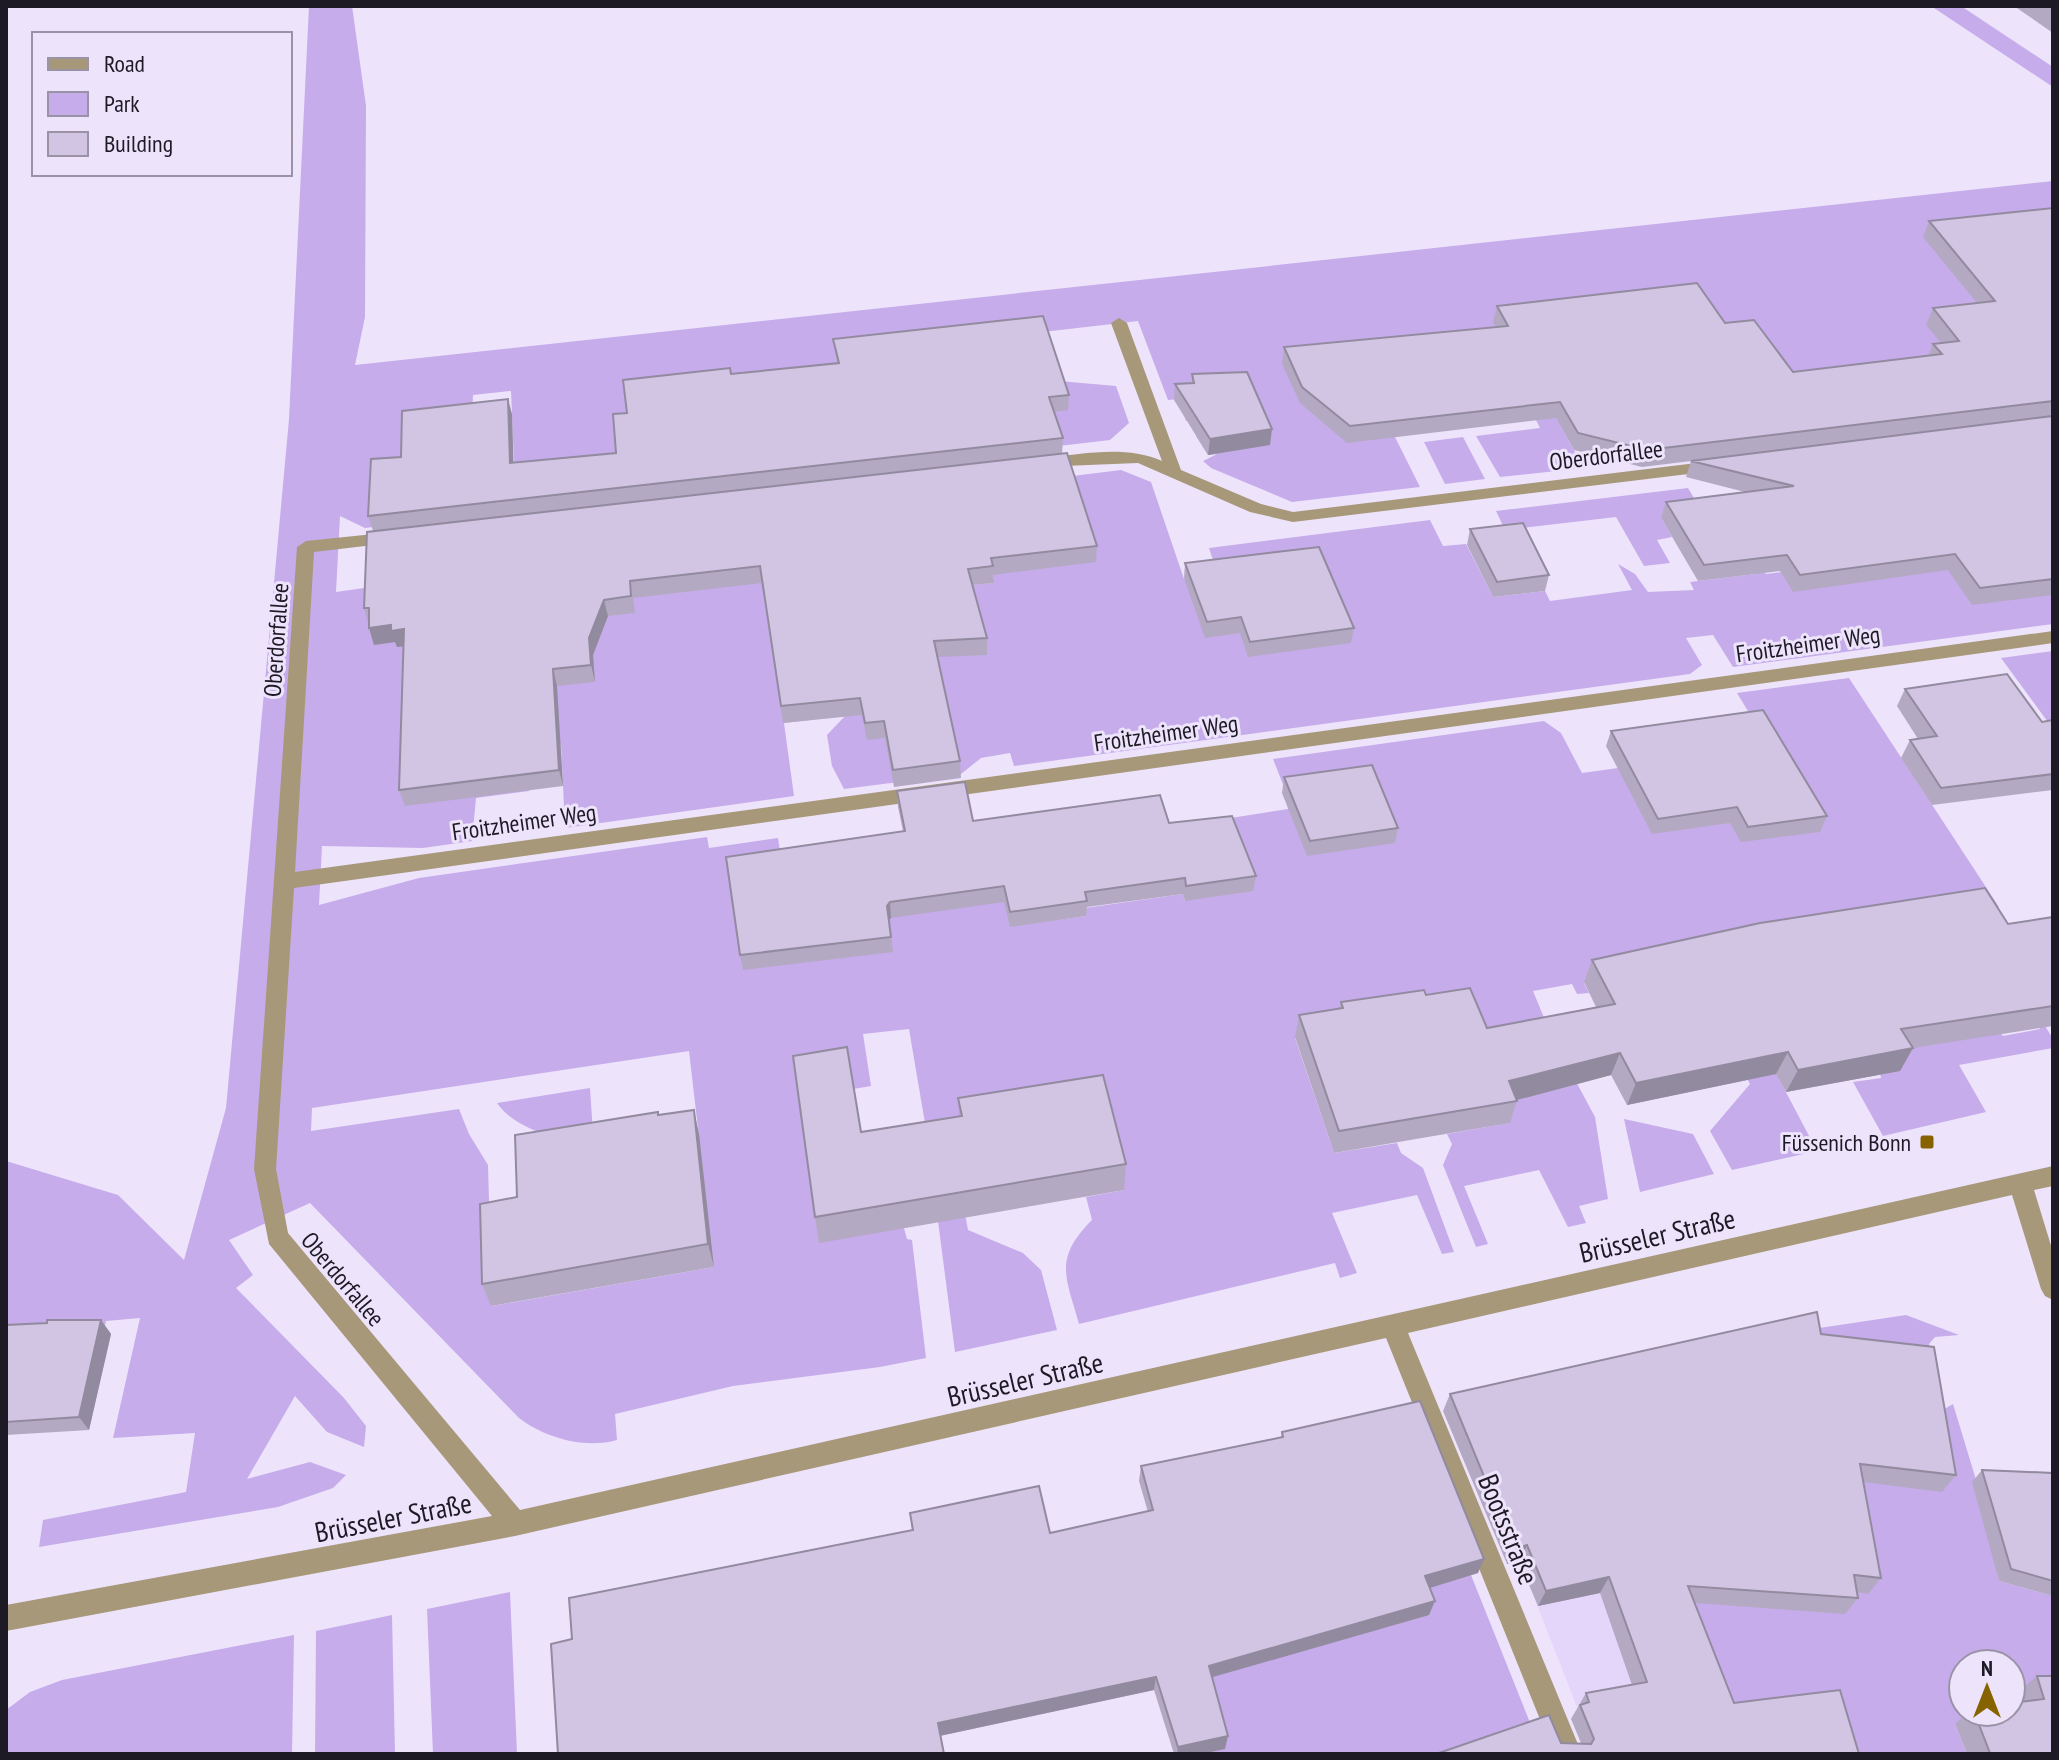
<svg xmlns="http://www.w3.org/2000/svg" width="2059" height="1760" viewBox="0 0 2059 1760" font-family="'PT Sans Narrow',sans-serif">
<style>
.built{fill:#e4d6fb}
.green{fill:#c6aceb;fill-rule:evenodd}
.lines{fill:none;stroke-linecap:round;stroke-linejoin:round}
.minor{fill:#a79879;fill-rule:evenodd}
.wall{fill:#b4a9c3}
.shaded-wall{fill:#928a9f}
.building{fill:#d1c5e3;stroke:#928a9f;stroke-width:2}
.poi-dot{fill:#876300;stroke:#ede4fc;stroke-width:3}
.labels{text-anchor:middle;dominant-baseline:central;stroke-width:6;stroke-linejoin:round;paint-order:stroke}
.street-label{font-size:24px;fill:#1e1a25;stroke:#ede4fc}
.poi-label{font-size:24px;fill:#1e1a25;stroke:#ede4fc;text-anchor:end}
.near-street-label{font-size:28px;fill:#1e1a25;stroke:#ede4fc}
</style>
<rect width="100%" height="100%" fill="#ede4fc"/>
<path class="built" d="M1677 1536 1718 1681 1577 1707 1524 1572Z"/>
<path class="green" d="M309 6H352L366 106 365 317 355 365 2053 181V348L1555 416 1584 468 1500 477 1476 436 1540 428 1532 412 1381 409 1420 487 1292 502 1211 468 1203 461 1217 454 1208 455 1196 436 1202 435 1196 421H1186L1179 399 1168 400 1138 321 1043 332 1059 381 1116 386 1129 423 1110 440 907 464 840 378 516 511 511 391 473 395 472 419 435 520 365 528 340 516 336 592 371 587 423 554 970 585 993 583 991 486 1121 470 1151 482 1184 579 1218 575 1209 548 1430 520 1443 546 1466 544 1493 597 1545 591 1550 601 1632 590 1618 564 1635 574 1648 592 1694 590 1690 582 1755 574 1756 559 1766 574 2053 538V624L1733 667 1713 635 1686 638 1702 665 1690 674 1014 766 1010 753 981 758 961 774 844 789 832 766 827 735 845 716 784 723 794 796 565 828 561 744 528 748 529 791 476 798 472 841 423 848 322 846 319 905 419 878 707 837 709 848 778 838 782 864 1049 895 1057 920 1086 916 1085 908 1183 894 1185 901 1193 824 1288 809 1286 792 1273 759 1544 721 1561 733 1582 773 1618 768 1780 764 1737 693 1849 678 1999 907 1948 916 1777 1075 1817 1151 1732 1170 1710 1131 1750 1084 1729 1046 1584 983 1589 993 1577 994 1572 984 1533 991 1552 1037 1595 1117 1608 1199 1579 1206 1586 1223 1568 1227 1539 1170 1464 1186 1488 1244 1476 1247 1443 1165 1452 1144 1447 1134 1509 1123 1295 1038 1334 1153 1397 1143 1401 1153 1423 1168 1454 1252 1442 1254 1417 1195 1332 1213 1357 1273 1340 1278 1335 1263 1079 1324C1066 1277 1053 1259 1092 1220L1086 1197 1124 1190 955 1159 968 1230 1023 1253 1041 1270 1057 1330 955 1352 926 1129 909 1029 863 1034 871 1086 853 1089 813 1121 891 1154 904 1228 907 1239 912 1240 926 1358 880 1367 733 1386 615 1414 617 1440C585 1449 545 1438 519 1418L310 1203 229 1240 253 1275 236 1288 344 1398 366 1426 364 1447 327 1432 295 1396 247 1479 310 1462 346 1475 333 1488 278 1507 39 1547 43 1520 186 1492 195 1433 113 1438 140 1318 106 1321 103 1334 6 1339V1161L118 1195 184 1260 226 1108 289 419ZM689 1051 714 1267 492 1306 488 1165 469 1134 459 1109 311 1131 312 1108Z
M1931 6H1961L2053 67V87Z
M1463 437 1485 479 1445 484 1424 442Z
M1688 488 1703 513 1661 518 1672 537 1657 540 1670 563 1644 566 1616 517 1505 530 1496 511Z
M2053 651V729L2001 658Z
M2042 1021 2053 1039V1048L1959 1065 1986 1112 1883 1136 1853 1082 1881 1078 1877 1054 1997 1029 2003 1036 2040 1029 2037 1022Z
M590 1088 594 1148C562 1139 516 1131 497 1103Z
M1624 1119 1693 1134 1714 1174 1640 1192Z
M1906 1315 1959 1335 1935 1337 1929 1344 1935 1384 1806 1330Z
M1953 1404 1977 1483 1999 1581 2053 1596V1693L2025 1714 1955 1724 1967 1754H1841L1701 1719 1718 1681 1677 1537 1524 1572 1519 1560 1825 1477ZM1963 1664H2011V1712H1963Z
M1471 1575 1531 1725 1459 1754H1201L1224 1749 1198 1645Z
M510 1592 517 1754H433L427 1609Z
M392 1615 395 1754H315L316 1631Z
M294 1635 292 1754H6V1710L30 1692 62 1680Z"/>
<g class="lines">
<path class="minor" d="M1119 318 1127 323 1181 470 1261 504 1293 512 1713 461 1721 466 1713 471 1293 522 1250 512 1138 463 1039 467 1037 463 1039 459 1045 458C1084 454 1125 445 1162 461L1111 323Z
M393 532 399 534 402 538 399 542 314 552 295 872 2053 631V643L294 888 276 1169 288 1233 520 1510 2053 1166V1186L2034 1190 2053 1252V1300L2045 1296 2041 1289 2012 1195 1408 1333 1582 1754H1554L1386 1338 515 1536 6 1631V1605L492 1516 269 1244 254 1169 297 547 306 541Z"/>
</g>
<path class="wall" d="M2014 6H2053V33Z
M2053 208V595L1972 605 1948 570 1793 592 1780 571 1698 581 1661 518 1666 502 1745 492 1686 477 1691 461 1716 458 1642 467 1574 450 1556 418 1347 443 1300 403 1282 364 1284 347 1496 327 1493 322 1497 306 1725 323 1793 372 1928 356 1933 344 1941 343 1926 325 1933 308 1977 303 1923 237 1929 221Z
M833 339 1069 395 1068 410 1054 412 1063 438 1062 454 1097 546 1096 562 993 575 994 583 972 585 987 638V655L937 657 960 761 961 778 894 787 885 738 867 740 862 715 783 723 762 583 633 598 635 613 608 616 593 655 595 682 557 686 563 786 405 806 399 790 404 646 397 647 395 642 374 645 364 608 373 531 368 516 401 457 512 414 513 463 616 453 627 413 731 374 837 363Z
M1192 374 1270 445 1208 455 1174 400 1175 384 1192 383Z
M1470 529 1549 575 1545 591 1493 597 1467 545Z
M1185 563 1354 628 1351 643 1248 657 1240 633 1205 638 1184 578Z
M1905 689 2042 722 2053 720V790L1932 805 1901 758 1910 740 1918 739 1897 706Z
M1611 731 1827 816 1820 832 1741 842 1730 823 1652 834 1606 746Z
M1284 777 1398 828 1395 843 1307 856 1282 793Z
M897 791 973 821 1169 823 1256 876 1253 891 1185 901 1183 894 1087 907 1086 916 1010 927 1004 902 891 918 889 920 893 952 743 970 740 955 903 831 898 807Z
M2053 917V1026L1913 1048 1900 1071 1786 1092 1776 1074 1627 1105 1611 1075 1517 1100 1510 1123 1334 1153 1295 1037 1299 1015 1339 1009 1341 1002 1426 995 1487 1028 1596 1007 1584 982 1592 960 2008 924Z
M958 1098 1126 1164 1124 1190 819 1243 815 1217 861 1132 959 1116Z
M659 1115 699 1134 714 1267 491 1306 482 1284 517 1197Z
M101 1320 111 1334 89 1430 6 1435V1325Z
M1821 1334 1956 1475 1942 1492 1863 1482 1881 1578 1868 1594 1857 1592 1858 1598 1845 1614 1695 1603 1734 1703 1859 1754 1561 1743H1581L1571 1719 1586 1693 1632 1685 1600 1593 1538 1606 1519 1561 1507 1564 1443 1411 1450 1394Z
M1282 1432 1478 1573 1430 1588 1429 1615 1212 1677 1225 1749 1201 1754H1174L1154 1690 940 1736 572 1639 912 1530 910 1513 1050 1533 1148 1512 1139 1481 1141 1466 1281 1437Z
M1982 1470 2053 1473V1596L1999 1581 1972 1482Z
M2037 1676H2053V1754H1967L1955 1724 1968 1712H2011L2021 1702 2018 1692Z"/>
<path class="shaded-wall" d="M508 399 512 414 514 479 510 463Z
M1272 429 1270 445 1208 455 1210 439Z
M604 600 608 616 593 655 595 682 591 665 589 638Z
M391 625 404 629 410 646 397 647 395 642 374 645 369 628Z
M553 669 557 686 563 786 559 770Z
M890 902 891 918 888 921 887 906Z
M1913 1048 1900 1071 1786 1092 1798 1070Z
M1788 1052 1776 1074 1627 1105 1636 1083Z
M1620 1053 1611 1075 1502 1104 1509 1081Z
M694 1110 699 1134 714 1267 708 1244Z
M101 1320 111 1334 89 1430 79 1417Z
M1527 1545 1519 1561 1507 1564 1514 1549Z
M1484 1559 1478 1573 1420 1591 1425 1576Z
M1609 1577 1600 1593 1538 1606 1546 1591Z
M1435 1601 1429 1615 1206 1679 1209 1666Z
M1156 1677 1154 1690 939 1736 938 1723Z
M1228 1736 1225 1749 1201 1754H1177L1178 1747Z"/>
<path class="building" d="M2053 208V401L1647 450 1578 433 1560 402 1350 426 1302 387 1284 347 1508 326 1497 306 1697 283 1725 323 1754 320 1793 372 1942 354 1933 344 1959 341 1933 308 1995 301 1929 221Z
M1043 316 1069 395 1049 397 1063 438 368 516 371 459 401 457 402 411 508 399 510 463 616 453 613 414 627 413 623 380 730 368 731 374 839 363 833 339Z
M1247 372 1272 429 1210 439 1175 384 1194 383 1192 374Z
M2053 416V579L1980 588 1955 554 1800 575 1787 555 1704 565 1666 502 1794 486 1691 461Z
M1067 453 1097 546 991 558 993 566 968 569 987 638 934 641 960 761 893 770 884 721 865 723 860 698 781 706 760 566 630 581 631 596 604 600 589 638 591 665 553 669 559 770 399 790 404 629 391 631V625L369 628V608H364L367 532Z
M1523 523 1549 575 1497 582 1470 529Z
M1319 547 1354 628 1250 642 1241 617 1207 622 1185 563Z
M2007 674 2042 722 2053 720V774L1941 788 1910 740 1937 736 1905 689Z
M1763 710 1827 816 1748 827 1737 807 1658 819 1611 731Z
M1372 765 1398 828 1310 841 1284 777Z
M965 782 973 821 1160 795 1169 823 1232 816 1256 876 1186 886 1185 878 1085 892 1087 901 1010 912 1004 886 890 902 887 906 891 937 740 955 726 857 905 831 897 791Z
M1985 888 2008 924 2053 917V1006L1901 1029 1913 1048 1798 1070 1788 1052 1636 1083 1620 1053 1509 1081 1517 1101 1339 1131 1299 1015 1343 1008 1341 1002 1424 990 1426 995 1470 988 1487 1028 1615 1004 1592 960 1760 923Z
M847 1047 861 1132 962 1116 958 1098 1103 1075 1126 1164 815 1217 793 1056Z
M694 1110 708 1244 482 1284 480 1204 517 1197 515 1135 658 1112V1115Z
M1817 1312 1821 1334 1934 1347 1956 1475 1860 1464 1881 1578 1854 1575 1858 1598 1688 1586 1734 1703 1840 1690 1859 1754H1436L1549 1715 1561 1743 1591 1744 1594 1739 1580 1705 1589 1702 1586 1693 1647 1682 1609 1577 1546 1591 1527 1545 1514 1549 1450 1394Z
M47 1320H101L79 1417 6 1422V1325L47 1323Z
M1420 1401 1484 1559 1425 1576 1435 1601 1209 1666 1228 1736 1178 1747 1156 1677 938 1723 944 1754H558L551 1644 572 1639 569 1598 913 1530 910 1513 1039 1486 1050 1533 1153 1510 1141 1466 1283 1437 1282 1432Z
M1982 1470 2053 1473V1581L2011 1569Z
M2037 1676H2053V1754H1979L1990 1753 1974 1712H2011V1703L2044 1699Z"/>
<rect class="poi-dot" x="1919" y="1134" width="16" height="16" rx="4"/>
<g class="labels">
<g class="street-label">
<text transform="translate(1606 455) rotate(-7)">Oberdorfallee</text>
<text transform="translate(276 640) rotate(-86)">Oberdorfallee</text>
<text transform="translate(1808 644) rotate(-8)">Froitzheimer Weg</text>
<text transform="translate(1166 733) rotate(-8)">Froitzheimer Weg</text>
<text transform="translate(524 822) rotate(-8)">Froitzheimer Weg</text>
<text transform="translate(343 1279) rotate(50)">Oberdorfallee</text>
</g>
<g class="poi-label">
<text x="1911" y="1142">Füssenich Bonn</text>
</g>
<g class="near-street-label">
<text transform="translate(1657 1235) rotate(-13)">Brüsseler Straße</text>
<text transform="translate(1025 1379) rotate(-13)">Brüsseler Straße</text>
<text transform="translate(393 1517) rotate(-11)">Brüsseler Straße</text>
<text transform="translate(1509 1529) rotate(68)">Bootsstraße</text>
</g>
</g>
<rect width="2059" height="1760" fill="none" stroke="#1e1a25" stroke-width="16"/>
<rect x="32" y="32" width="260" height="144" fill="#ede4fc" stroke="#9a93a6" stroke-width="2"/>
<rect x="48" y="58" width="40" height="12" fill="#a79879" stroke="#9a93a6" stroke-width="2"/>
<text x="104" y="72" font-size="24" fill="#1e1a25">Road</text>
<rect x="48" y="92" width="40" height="24" fill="#c6aceb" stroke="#9a93a6" stroke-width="2"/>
<text x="104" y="112" font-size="24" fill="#1e1a25">Park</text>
<rect x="48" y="132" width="40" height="24" fill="#d1c5e3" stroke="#9a93a6" stroke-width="2"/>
<text x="104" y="152" font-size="24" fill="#1e1a25">Building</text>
<g transform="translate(1987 1688)"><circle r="38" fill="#ede4fc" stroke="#9a93a6" stroke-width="2"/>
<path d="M0-6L14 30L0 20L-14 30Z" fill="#876300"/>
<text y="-12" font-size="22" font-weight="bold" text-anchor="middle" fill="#1e1a25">N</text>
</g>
</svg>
